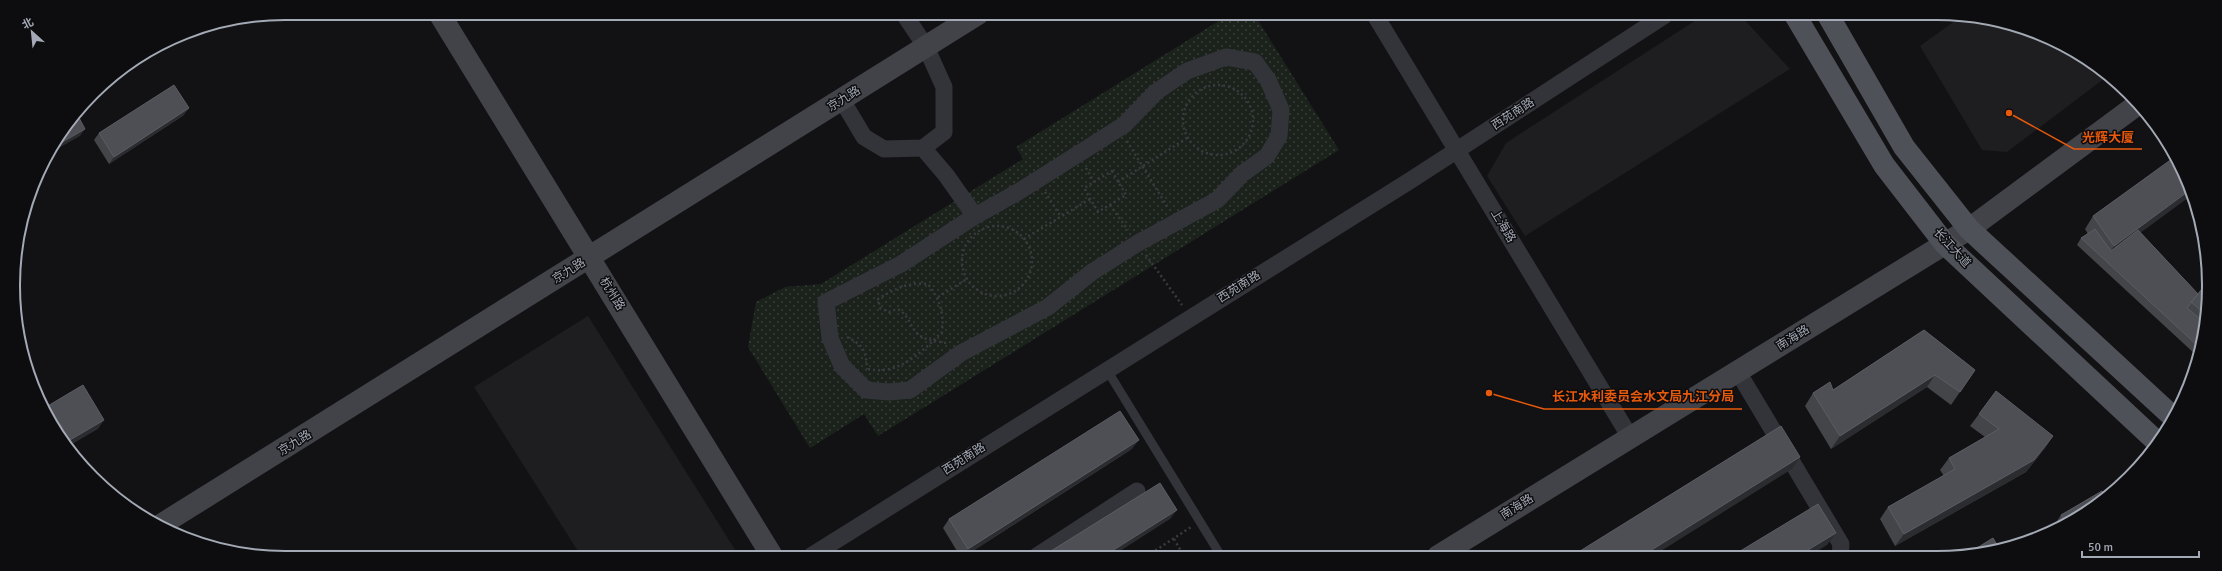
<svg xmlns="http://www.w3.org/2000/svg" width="2222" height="571" viewBox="0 0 2222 571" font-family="Signika,'Noto Sans SC',sans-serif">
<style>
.built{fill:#1e1e21}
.grass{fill:url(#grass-dots)}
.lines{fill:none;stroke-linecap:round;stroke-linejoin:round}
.path{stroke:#393b40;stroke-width:2.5;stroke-dasharray:2 3;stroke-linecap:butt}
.service{stroke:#333439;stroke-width:9}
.minor{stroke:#333439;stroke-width:17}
.secondary{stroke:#414349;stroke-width:22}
.primary{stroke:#4f5158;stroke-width:22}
.wall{fill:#434549}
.shaded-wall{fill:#2b2c2f}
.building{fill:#4e4f55;stroke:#5b5d64}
.labels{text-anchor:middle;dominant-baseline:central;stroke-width:3;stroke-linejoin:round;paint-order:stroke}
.street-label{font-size:12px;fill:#a3a9b5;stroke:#0d0d0f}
.rim{fill:none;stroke:#a3a9b5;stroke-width:2}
.leader{fill:none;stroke:#e8590c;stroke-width:1.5}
.callout-dot{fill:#e8590c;stroke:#0d0d0f;stroke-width:1.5}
.callout-label{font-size:13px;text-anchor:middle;font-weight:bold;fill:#e8590c;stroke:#0d0d0f;stroke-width:3;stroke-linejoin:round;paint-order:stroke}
</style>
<defs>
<pattern id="grass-dots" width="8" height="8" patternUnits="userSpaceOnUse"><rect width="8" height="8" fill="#1a221b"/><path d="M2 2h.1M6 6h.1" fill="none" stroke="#383f3a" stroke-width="1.8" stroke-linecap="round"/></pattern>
</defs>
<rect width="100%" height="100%" fill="#121214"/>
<path class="built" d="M1704 15H1740L1790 69 1525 236 1487 176 1506 143Z
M1963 15H1972L2024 28 2073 50 2109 75 2007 152 1982 150 1920 46Z
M588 316 739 556H581L474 387Z"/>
<path class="grass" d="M1230 14H1254L1339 150 878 436 864 414 810 448 748 347 756 302 785 287 821 284 1023 159 1016 147Z"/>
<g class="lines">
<path class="path" d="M1183 120a35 35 0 1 1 70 0a35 35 0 1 1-70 0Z
M1127 141 1168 208
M1086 168 1094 182
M1112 171 1126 195 1098 212 1084 188Z
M1118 182 1187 138
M1045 192 1061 217
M1110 205 1128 230
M962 261a35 35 0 1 1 70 0a35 35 0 1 1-70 0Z
M1024 239 1090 199
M1146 255 1182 305
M938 297 967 279
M847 337C863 345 866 350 867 369
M868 369C898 376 922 352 942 332 944 312 940 300 928 284 907 282 895 289 878 299L880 308 889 312 897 309C909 314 910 328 919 335 927 341 937 341 946 343
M1174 539 1184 556
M1147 556 1191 527"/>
<path class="service" d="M1107 370 1221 556"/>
<path class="minor" d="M904 14 926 47 944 87V132L923 148
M1375 15 1630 437
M842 100 864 137 884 149 923 148 946 175 975 216 901 264 826 302 830 338 842 366 866 390 889 392 910 390 961 353 1048 307 1092 272 1138 243 1217 200 1242 174 1267 156 1279 136 1281 110 1268 80 1255 62 1226 57 1187 71 1156 92 1124 125 1018 192 975 216
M1738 372 1841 544 1840 556
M811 556 1411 180 1665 15
M1037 556 1137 491"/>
<path class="secondary" d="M439 13 772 556
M159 526 978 14
M1438 556 1969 229 2138 104"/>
<path class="primary" d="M1795 15 1884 165 1945 244 2156 441
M1828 15 1904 147 1969 229 2173 417"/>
</g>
<path class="wall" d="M184 115 109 164 94 140 99 133Z
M2093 216 2140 232 2198 294 2208 282 2207 321 2196 355 2077 245 2081 238 2088 234 2085 229Z
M1924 330 1975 370 1951 405 1927 387 1831 449 1805 406 1813 393 1833 390Z
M1979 414 2053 436 2045 448 2026 472 1895 546 1880 519 1888 507 1944 476 1940 470 1949 458 1985 437 1970 426Z
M1132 449 965 556H960L943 528 949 519Z
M2105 495 2058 529 2055 524 2061 515Z"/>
<path class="shaded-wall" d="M189 108 184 115 109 164 114 157Z
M85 129 80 136 48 154 52 148Z
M2190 190 2192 195 2106 258 2114 246Z
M1935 375 1927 387 1831 449 1840 436Z
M104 420 98 429 67 447 65 443Z
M2053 436 2045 448 2026 472 1895 546 1904 534Z
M1139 440 1132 449 965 556H963L968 549Z
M1800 457 1792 469 1653 556H1642Z
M1177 510 1170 519 1112 556H1104Z
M1836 533 1827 545 1809 556H1798Z"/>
<path class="building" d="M174 85 189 108 114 157 99 133Z
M76 112 85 129 52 148 69 120Z
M2176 156 2181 165 2190 190 2114 246 2093 216Z
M2095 229 2111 251 2138 230 2198 294 2187 308 2206 324 2199 347 2081 238Z
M2208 282 2207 316 2191 302Z
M1924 330 1975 370 1960 392 1935 375 1840 436 1813 393 1830 382 1833 390Z
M83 385 104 420 65 443 46 407Z
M1996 391 2053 436 2034 460 1904 534 1888 507 1955 469 1949 458 1999 429 1979 414Z
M1120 411 1139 440 968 549 949 519Z
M1781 426 1800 457 1642 556H1572Z
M1160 483 1177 510 1104 556H1043Z
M2102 491 2105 495 2066 523 2061 515Z
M1818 504 1836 533 1798 556H1732Z
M1993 538 1999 548 1972 556H1964Z"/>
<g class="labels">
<g class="street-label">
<text transform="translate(844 99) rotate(-32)">京九路</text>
<text transform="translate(1513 114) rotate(-33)">西苑南路</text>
<text transform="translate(1503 226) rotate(59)">上海路</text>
<text transform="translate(1952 248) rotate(47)">长江大道</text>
<text transform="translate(569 271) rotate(-32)">京九路</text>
<text transform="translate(1239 287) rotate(-32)">西苑南路</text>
<text transform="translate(612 294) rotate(58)">杭州路</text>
<text transform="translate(1793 338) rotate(-32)">南海路</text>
<text transform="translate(295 443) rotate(-32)">京九路</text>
<text transform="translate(964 459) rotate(-32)">西苑南路</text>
<text transform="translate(1517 507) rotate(-32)">南海路</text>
</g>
</g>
<path d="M0 0H2222V571H0ZM285 20H1937A265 265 0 0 1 2202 285V286A265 265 0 0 1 1937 551H285A265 265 0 0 1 20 286V285A265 265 0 0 1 285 20Z" fill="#0d0d0f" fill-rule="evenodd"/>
<path class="rim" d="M285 20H1937A265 265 0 0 1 2202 285V286A265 265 0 0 1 1937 551H285A265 265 0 0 1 20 286V285A265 265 0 0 1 285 20Z"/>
<path class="leader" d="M2009 113L2074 149H2142M1489 393L1544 409H1742"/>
<g class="callout-dot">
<circle cx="2009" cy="113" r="4"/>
<circle cx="1489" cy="393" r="4"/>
</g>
<g class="callout-label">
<text x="2108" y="142">光辉大厦</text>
<text x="1643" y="401">长江水利委员会水文局九江分局</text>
</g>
<g transform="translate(32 32) rotate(333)" stroke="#0d0d0f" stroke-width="3" paint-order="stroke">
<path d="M0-3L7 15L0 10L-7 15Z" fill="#a3a9b5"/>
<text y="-6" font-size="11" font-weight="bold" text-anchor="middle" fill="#a3a9b5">北</text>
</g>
<path d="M2082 551v6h117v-6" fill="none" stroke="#a3a9b5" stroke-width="2"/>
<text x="2088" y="551" font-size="12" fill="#a3a9b5" stroke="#0d0d0f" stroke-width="3" paint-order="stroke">50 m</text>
</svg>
